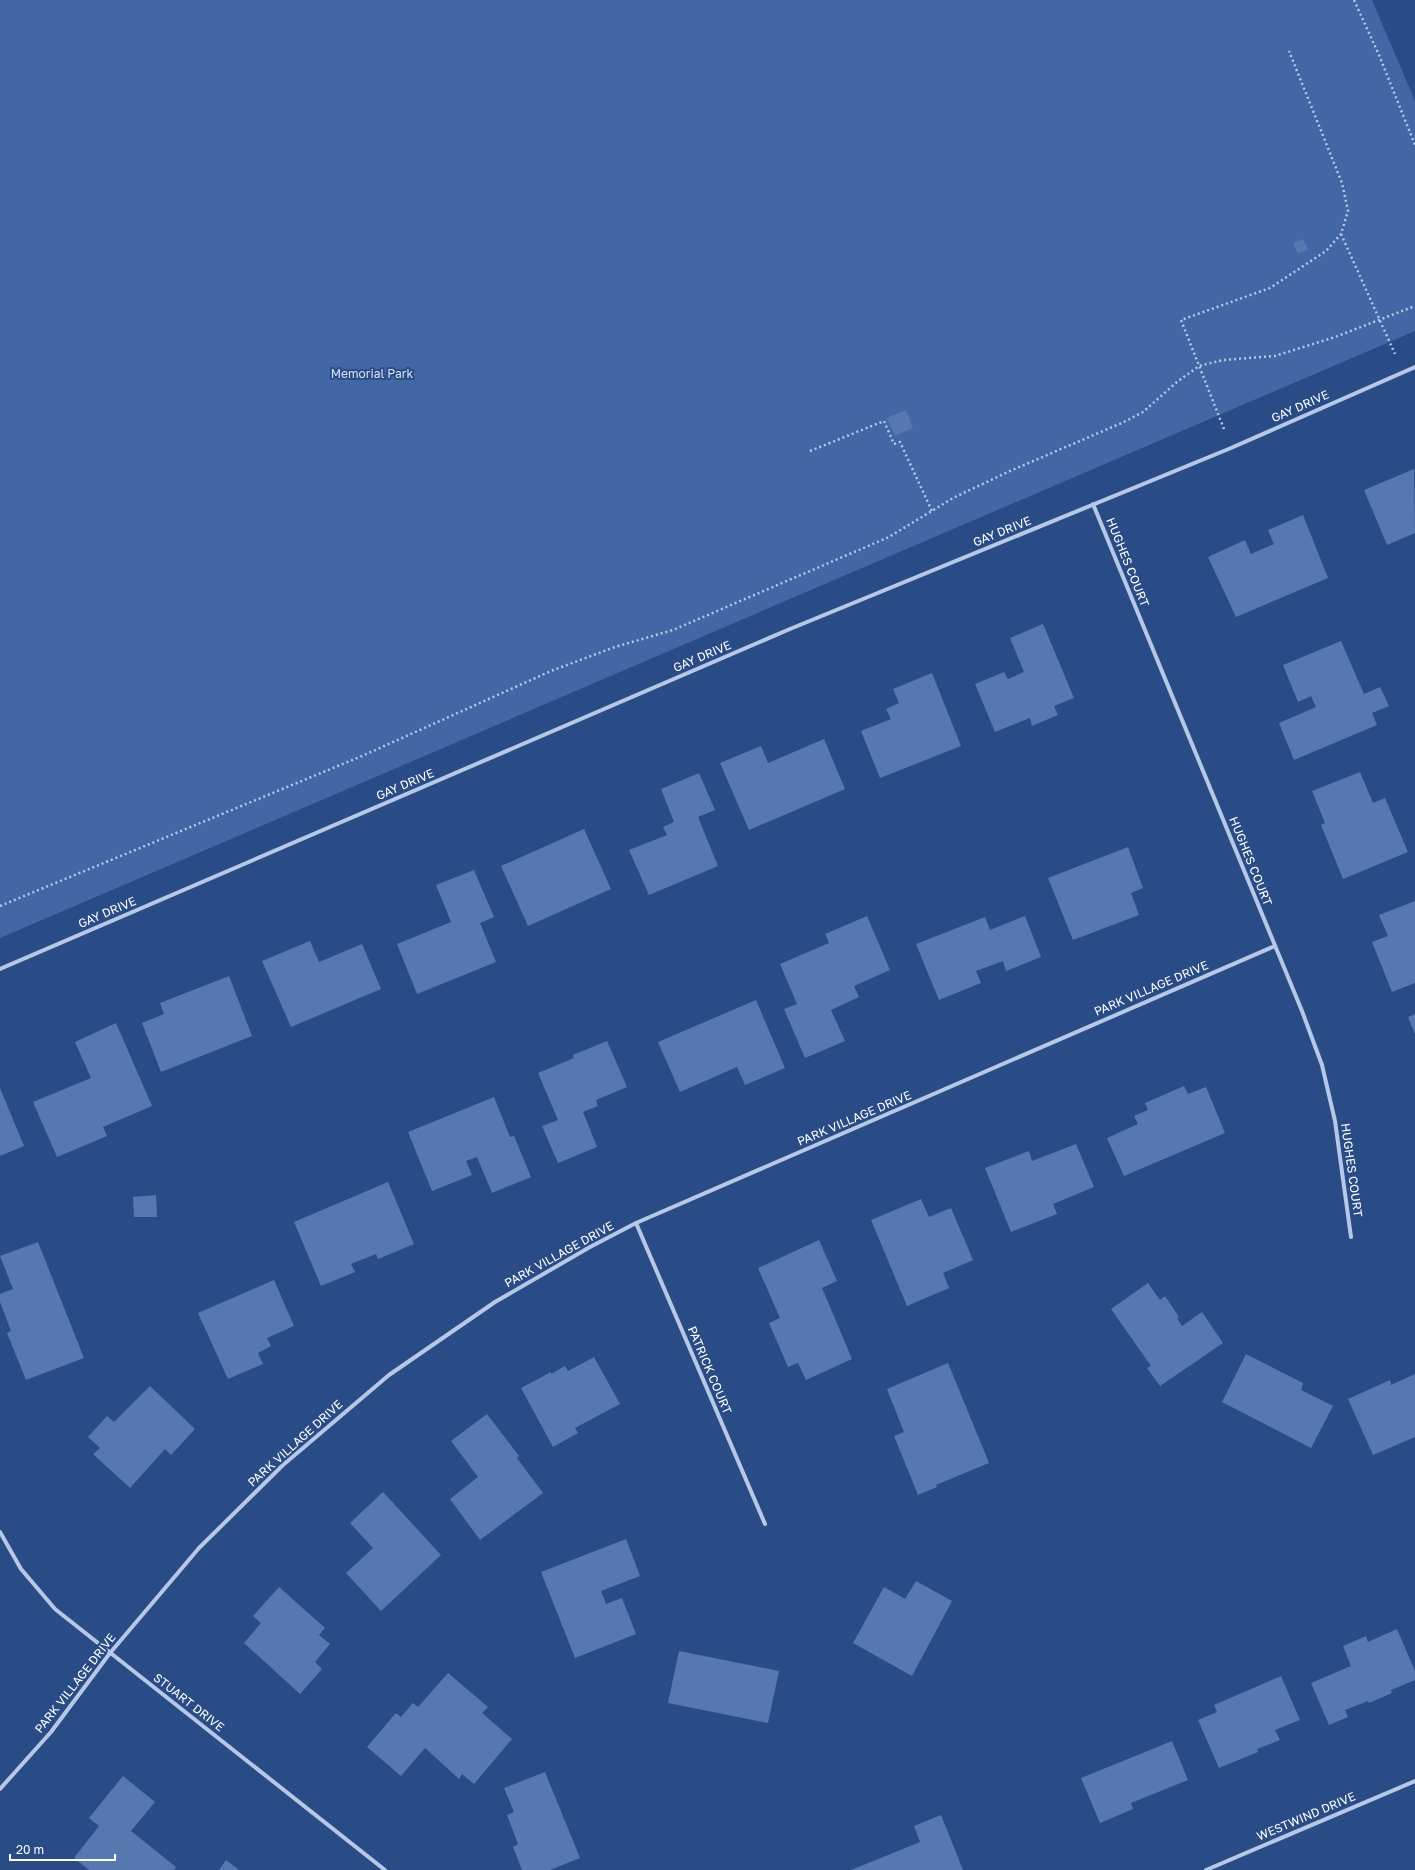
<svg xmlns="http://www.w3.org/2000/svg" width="1415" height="1870" viewBox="0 0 1415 1870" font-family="'Golos Text',sans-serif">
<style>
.green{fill:#4267a4}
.building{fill:#5678af}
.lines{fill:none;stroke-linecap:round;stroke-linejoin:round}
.path{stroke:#b5c8e7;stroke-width:2.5;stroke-dasharray:2 3;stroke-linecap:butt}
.minor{stroke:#b5c8e7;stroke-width:4}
.labels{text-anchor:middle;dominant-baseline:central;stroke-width:4;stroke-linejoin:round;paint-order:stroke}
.park-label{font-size:12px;fill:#d8e4f6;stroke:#2a4c86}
.street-label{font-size:12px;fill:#fff;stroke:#2a4c86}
</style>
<rect width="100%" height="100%" fill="#2a4c86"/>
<path class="green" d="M0 0H1372L1415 101V331L0 938Z"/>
<path class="building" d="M1303 239 1308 249 1298 254 1293 243Z
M906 410 913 428 895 436 887 418Z
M1414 469 1415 533 1387 545 1364 490Z
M1303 515 1328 578 1236 617 1208 557 1245 540 1251 554 1274 544 1268 530Z
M1043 624 1074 698 1054 706 1058 715 1032 726 1030 718 995 732 975 684 1004 672 1008 679 1024 672 1010 638Z
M1341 641 1364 694 1380 687 1389 706 1372 713 1377 725 1294 760 1279 723 1316 707 1311 696 1298 702 1283 665Z
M932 673 961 746 880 778 861 731 891 719 886 709 899 703 893 689Z
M824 739 845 789 749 830 720 763 761 746 768 763Z
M1360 772 1373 803 1385 798 1408 852 1343 879 1321 825 1325 823 1312 791Z
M699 773 715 810 698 817 718 866 649 895 629 850 667 835 663 827 674 822 661 789Z
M584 829 611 889 528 926 501 866Z
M1128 847 1143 888 1131 893 1139 915 1073 940 1048 878Z
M474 870 494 917 480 923 496 962 417 994 397 944 451 922 436 885Z
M1415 901V983L1392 992 1372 942 1388 936 1379 915Z
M867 916 890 970 854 986 859 997 831 1010 845 1041 805 1058 784 1009 797 1004 780 964 829 943 825 934Z
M1025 916 1041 957 1006 971 1003 961 976 971 981 983 939 1000 916 944 985 917 990 930Z
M310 941 319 962 362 944 381 989 291 1027 262 961Z
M229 976 252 1036 161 1072 142 1023 164 1014 160 1003Z
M756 1000 785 1068 745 1085 737 1067 680 1092 658 1042Z
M1415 1014V1034L1408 1017Z
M116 1023 152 1106 103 1127 107 1136 57 1157 33 1102 91 1078 75 1042Z
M607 1041 627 1087 596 1100 598 1106 583 1112 597 1147 558 1163 542 1126 558 1120 538 1073 574 1058 573 1055Z
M1184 1086 1188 1094 1206 1087 1225 1133 1124 1176 1107 1138 1138 1124 1134 1116 1148 1110 1145 1103Z
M0 1088 24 1146 0 1156Z
M494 1097 510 1137 514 1136 531 1177 492 1193 477 1157 466 1161 472 1175 432 1191 408 1132Z
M1076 1144 1094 1187 1053 1204 1057 1214 1011 1232 985 1168 1029 1151 1032 1161Z
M388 1182 414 1244 378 1259 376 1254 351 1264 355 1272 321 1286 294 1222Z
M156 1195 157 1217H134L133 1197Z
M921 1199 929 1217 951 1208 973 1260 943 1273 949 1288 907 1306 871 1220Z
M819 1240 837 1281 822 1288 852 1359 806 1380 798 1363 788 1367 769 1323 780 1318 758 1268Z
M38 1242 84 1358 26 1380 7 1333 11 1331 0 1302V1294L13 1289 0 1256Z
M274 1280 294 1326 267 1338 271 1346 258 1353 263 1364 228 1379 198 1313Z
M1148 1283 1160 1300 1165 1296 1179 1317 1177 1318 1182 1326 1202 1312 1223 1343 1160 1386 1147 1368 1151 1366 1111 1309Z
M1246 1354 1303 1383 1301 1390 1333 1406 1311 1448 1222 1402Z
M594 1357 620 1404 575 1428 578 1433 553 1447 521 1388 551 1372V1374L565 1366 568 1371Z
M948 1363 989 1463 936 1485 937 1487 918 1495 894 1436 904 1432 887 1389Z
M1415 1374V1437L1373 1455 1348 1399 1390 1380 1391 1385Z
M150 1386 195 1429 171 1455 165 1449 130 1488 93 1454 100 1448 88 1437 107 1416 114 1422Z
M487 1414 519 1456 517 1458 543 1493 480 1540 450 1499 478 1477 451 1441Z
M383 1492 441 1555 381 1611 346 1573 373 1548 350 1523Z
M626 1539 640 1576 601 1591 606 1604 622 1598 636 1634 575 1658 541 1572Z
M916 1581 952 1601 912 1676 853 1643 884 1587 905 1599Z
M279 1587 325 1628 319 1635 330 1644 315 1662 322 1669 300 1694 244 1643 261 1623 253 1616Z
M1397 1629 1415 1671V1680L1391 1690 1392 1693 1369 1703 1368 1701 1345 1710 1348 1717 1329 1725 1311 1683 1351 1666 1343 1646 1366 1636 1368 1642Z
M679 1651 779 1671 768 1723 668 1703Z
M448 1673 488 1707 482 1713 512 1739 474 1784 462 1774 459 1779 425 1748 401 1776 367 1747 396 1713 401 1717 413 1703 418 1707Z
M1281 1676 1300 1720 1275 1730 1280 1740 1257 1749 1258 1752 1219 1768 1198 1720 1217 1712 1214 1705Z
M1172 1741 1188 1780 1131 1803 1133 1809 1100 1823 1081 1778Z
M545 1772 580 1858 550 1870H522L513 1847 518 1844 507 1815 514 1812 504 1788Z
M123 1776 155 1802 131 1831 176 1867 174 1870H89L74 1858 99 1826 89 1818Z
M941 1815 963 1870H851L920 1842 914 1826Z
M226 1860 239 1870H219Z"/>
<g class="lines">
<path class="path" d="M1354 0 1379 55 1415 145
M1341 234 1395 354
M1224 429 1181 320 1270 288 1326 251 1341 234 1348 211 1342 183 1289 51
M810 451 884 421 894 444 900 442 932 511
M0 906 362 756 551 671 615 647 673 630 889 537 953 498 1010 471 1124 422 1143 412 1177 382 1199 366 1223 360 1275 356 1335 337 1415 306"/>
<path class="minor" d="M1093 504 1302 1011 1322 1065 1335 1121 1351 1237
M0 969 790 629 1231 448 1415 367
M636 1223 765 1524
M0 1532 21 1569 55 1609 385 1870
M0 1789 51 1732 110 1653 199 1548 283 1465 389 1375 495 1302 590 1247 636 1223 1275 946
M1206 1870 1415 1781"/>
</g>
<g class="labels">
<g class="park-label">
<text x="372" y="373">Memorial Park</text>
</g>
<g class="street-label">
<text transform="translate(1300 406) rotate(-24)">GAY DRIVE</text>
<text transform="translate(1002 531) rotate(-22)">GAY DRIVE</text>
<text transform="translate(1128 562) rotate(68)">HUGHES COURT</text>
<text transform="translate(702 656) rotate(-23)">GAY DRIVE</text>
<text transform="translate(405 784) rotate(-23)">GAY DRIVE</text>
<text transform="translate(1251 861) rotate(68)">HUGHES COURT</text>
<text transform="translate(107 912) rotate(-23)">GAY DRIVE</text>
<text transform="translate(1151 988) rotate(-23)">PARK VILLAGE DRIVE</text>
<text transform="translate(854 1118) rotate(-23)">PARK VILLAGE DRIVE</text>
<text transform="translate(1352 1170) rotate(82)">HUGHES COURT</text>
<text transform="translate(559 1254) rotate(-29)">PARK VILLAGE DRIVE</text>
<text transform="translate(710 1370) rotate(67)">PATRICK COURT</text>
<text transform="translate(295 1443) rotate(-42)">PARK VILLAGE DRIVE</text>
<text transform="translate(75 1683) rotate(-52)">PARK VILLAGE DRIVE</text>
<text transform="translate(189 1702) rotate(38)">STUART DRIVE</text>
<text transform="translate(1306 1816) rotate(-23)">WESTWIND DRIVE</text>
</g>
</g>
<path d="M10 1854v6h105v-6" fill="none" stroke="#ffffff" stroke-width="2"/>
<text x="16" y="1854" font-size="12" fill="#ffffff" stroke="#2a4c86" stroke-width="3" paint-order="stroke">20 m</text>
</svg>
